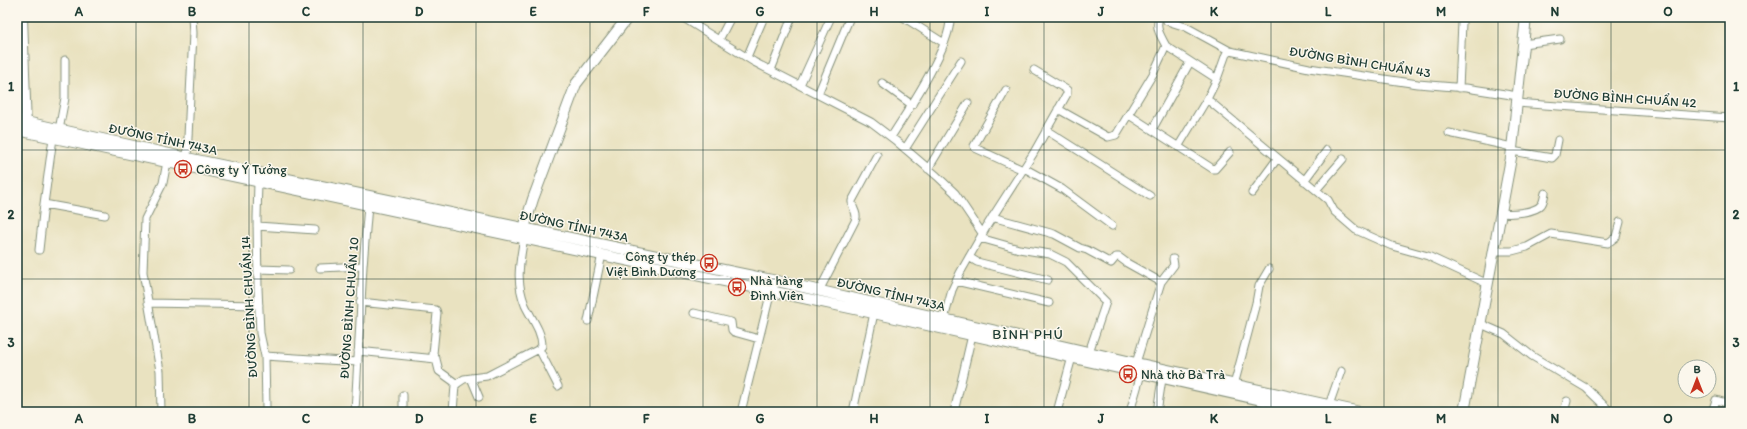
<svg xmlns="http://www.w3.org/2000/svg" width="1747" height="429" viewBox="0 0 1747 429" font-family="Itim,sans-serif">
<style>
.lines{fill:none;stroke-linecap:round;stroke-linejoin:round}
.street-casing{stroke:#84907a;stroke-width:9}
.secondary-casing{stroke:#84907a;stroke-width:12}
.street{stroke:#fff;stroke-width:7}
.secondary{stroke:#fff;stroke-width:10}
.grid{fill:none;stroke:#1f3d34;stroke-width:1;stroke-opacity:0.55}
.labels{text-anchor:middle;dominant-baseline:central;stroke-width:3;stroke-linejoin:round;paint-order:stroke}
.street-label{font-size:13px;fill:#1f3d34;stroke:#fbf7ec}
.poi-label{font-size:13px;fill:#1f3d34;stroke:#fbf7ec;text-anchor:start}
.neighbourhood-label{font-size:14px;letter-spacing:1px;fill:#1f3d34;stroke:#fbf7ec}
.neatline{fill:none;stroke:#1f3d34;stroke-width:1.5}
.grid-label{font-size:13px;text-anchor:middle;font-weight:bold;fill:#1f3d34}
</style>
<rect width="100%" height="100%" fill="#fbf7ec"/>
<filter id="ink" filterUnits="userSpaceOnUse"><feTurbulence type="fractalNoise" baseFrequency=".025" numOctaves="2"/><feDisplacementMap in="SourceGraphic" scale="8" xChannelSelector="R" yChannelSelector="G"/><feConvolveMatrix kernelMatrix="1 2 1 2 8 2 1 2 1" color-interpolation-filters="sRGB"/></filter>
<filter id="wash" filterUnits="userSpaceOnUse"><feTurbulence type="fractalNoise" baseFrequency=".012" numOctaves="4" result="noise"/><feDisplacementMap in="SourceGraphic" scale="16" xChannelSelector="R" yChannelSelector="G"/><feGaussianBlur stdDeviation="0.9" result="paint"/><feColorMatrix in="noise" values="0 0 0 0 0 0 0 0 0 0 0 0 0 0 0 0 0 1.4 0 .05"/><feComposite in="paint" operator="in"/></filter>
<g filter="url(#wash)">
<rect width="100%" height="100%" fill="#e9e2c0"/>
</g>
<g filter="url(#ink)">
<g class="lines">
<g class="street-casing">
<path id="street" d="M682 17 754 62 871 122 896 141 937 176 955 193 982 233
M903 17 944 43
M1167 21 1186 27 1230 51
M719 40 731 17
M1523 44 1560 39
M1166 46 1217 79 1207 99 1328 200 1334 211 1356 230 1392 246 1428 256 1488 284
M747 57 764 17
M771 70 792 17
M1217 79 1226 54 1230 51 1309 68 1418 84 1466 88 1518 96
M882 83 912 105
M800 85 831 17
M1459 88 1462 23
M1006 90 974 146 975 148 1023 170
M818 94 850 17
M1517 103 1730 118
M1058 109 1108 137 1116 135 1153 74 1166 46C1161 36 1155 29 1159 17
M1129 115 1213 169H1215L1230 152
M59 130 65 98V60
M1046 130 1150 196
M1152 130 1190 62
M1449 133 1512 147
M891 137C907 112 952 45 950 17
M1178 147 1207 99
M905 149 961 61
M1512 151 1552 158 1555 155 1558 140
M187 158 193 33 192 17
M1024 168 1062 189 1112 226
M928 169 968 103
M1304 181 1327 150
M258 182 257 218 258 288 260 333 265 356 266 407
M1316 190 1343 159
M1252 193 1277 159
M44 204 105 215
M1501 213C1511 214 1535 213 1541 205 1544 202 1544 196 1545 193
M992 217 1054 234 1080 248 1087 250 1111 263 1116 257H1119L1127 263 1161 282 1136 363
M257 226 315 230
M980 238 1019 249 1050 254 1066 262 1106 302 1089 352
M39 250 44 204 53 138
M1494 251H1512L1527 247 1551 234 1608 243 1616 237 1620 222
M969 257 977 262 1048 280
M320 268 363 266
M258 269 289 270
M956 281 1049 303
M1161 282 1174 265 1173 259
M819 291 855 221C859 213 851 208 852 201L877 155
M360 302 436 310 437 313 433 354 436 359 439 371 457 384
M148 303 259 305
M694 313 731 322 732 330 734 332 759 339
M944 319 952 290 960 273 988 224 1033 154 1067 94V90L1034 70
M588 321 602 254
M1481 324 1504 334 1532 356 1586 388 1611 412
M539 349 558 386
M358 351 436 359
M265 356 358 362
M471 378 479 397
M1234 385 1256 303 1259 286 1269 269
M1329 405 1341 371
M161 412 160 371 143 272 145 219 163 183 167 162
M355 412 363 266 368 205
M403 412V395
M453 412 455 385 464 379 487 376 539 349 542 346C542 331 531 318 525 305 515 279 520 263 524 237
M741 412 771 291 777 281
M853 412 874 313
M954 412 972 335
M1057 412 1072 357
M1130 412 1141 374
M1157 412 1162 379
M1564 412 1567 401
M1712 412 1716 400 1730 404"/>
</g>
<g class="secondary-casing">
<path id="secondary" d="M22 17 26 128
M17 120 187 158 777 281 1136 363 1360 412
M17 130 878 314 1315 412
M524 234V228L533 199 576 84 628 17
M1464 412 1511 158 1526 17"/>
</g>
<use href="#street" class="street"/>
<use href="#secondary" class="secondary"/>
</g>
</g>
<path class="grid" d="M136 17V412M249 17V412M363 17V412M476 17V412M590 17V412M703 17V412M817 17V412M930 17V412M1044 17V412M1157 17V412M1271 17V412M1384 17V412M1498 17V412M1611 17V412M17 150H1730M17 279H1730"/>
<defs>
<g id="bus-ring" transform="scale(0.9)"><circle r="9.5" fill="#fbf7ec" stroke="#c8321e" stroke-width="1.5"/><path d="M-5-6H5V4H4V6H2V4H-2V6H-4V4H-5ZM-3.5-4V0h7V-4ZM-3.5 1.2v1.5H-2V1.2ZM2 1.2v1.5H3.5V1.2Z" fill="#c8321e"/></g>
</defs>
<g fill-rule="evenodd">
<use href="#bus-ring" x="183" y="169"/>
<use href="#bus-ring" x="709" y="263"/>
<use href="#bus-ring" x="737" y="287"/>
<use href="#bus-ring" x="1128" y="374"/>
</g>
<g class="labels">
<g class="street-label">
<text transform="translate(1360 62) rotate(9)">ĐƯỜNG BÌNH CHUẨN 43</text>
<text transform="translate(1625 98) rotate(4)">ĐƯỜNG BÌNH CHUẨN 42</text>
<text transform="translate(163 139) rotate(12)">ĐƯỜNG TỈNH 743A</text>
<text transform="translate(574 226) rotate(12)">ĐƯỜNG TỈNH 743A</text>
<text transform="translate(891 294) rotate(13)">ĐƯỜNG TỈNH 743A</text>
<text transform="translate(249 307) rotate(-93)">ĐƯỜNG BÌNH CHUẨN 14</text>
<text transform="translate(349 308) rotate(-86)">ĐƯỜNG BÌNH CHUẨN 10</text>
</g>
<g class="poi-label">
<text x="196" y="169">Công ty Ý Tưởng</text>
<text x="696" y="256" text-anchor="end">Công ty thép<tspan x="696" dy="15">Việt Bình Dương</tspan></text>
<text x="750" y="280">Nhà hàng<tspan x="750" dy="15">Đình Viên</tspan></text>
<text x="1141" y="374">Nhà thờ Bà Trà</text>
</g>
<g class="neighbourhood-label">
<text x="1028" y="334">BÌNH PHÚ</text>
</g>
</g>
<rect width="1747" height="429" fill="none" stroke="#fbf7ec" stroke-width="44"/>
<g transform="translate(1697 379)"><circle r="19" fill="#fbf7ec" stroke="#a3ada2"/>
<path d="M0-3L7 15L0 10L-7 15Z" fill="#c8321e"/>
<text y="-6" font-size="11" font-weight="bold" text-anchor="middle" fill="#1f3d34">B</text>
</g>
<rect x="22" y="22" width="1703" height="385" class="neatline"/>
<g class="grid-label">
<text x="79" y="16">A</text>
<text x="192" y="16">B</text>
<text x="306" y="16">C</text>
<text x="419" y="16">D</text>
<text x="533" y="16">E</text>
<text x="646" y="16">F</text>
<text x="760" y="16">G</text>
<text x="874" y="16">H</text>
<text x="987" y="16">I</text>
<text x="1101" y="16">J</text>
<text x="1214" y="16">K</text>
<text x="1328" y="16">L</text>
<text x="1441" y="16">M</text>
<text x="1555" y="16">N</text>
<text x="1668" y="16">O</text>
<text x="11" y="91">1</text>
<text x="1736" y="91">1</text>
<text x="11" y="219">2</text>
<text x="1736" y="219">2</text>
<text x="11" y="347">3</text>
<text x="1736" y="347">3</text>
<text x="79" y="423">A</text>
<text x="192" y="423">B</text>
<text x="306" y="423">C</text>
<text x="419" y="423">D</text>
<text x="533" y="423">E</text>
<text x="646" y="423">F</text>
<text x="760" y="423">G</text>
<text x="874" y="423">H</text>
<text x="987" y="423">I</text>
<text x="1101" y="423">J</text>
<text x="1214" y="423">K</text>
<text x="1328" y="423">L</text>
<text x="1441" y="423">M</text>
<text x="1555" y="423">N</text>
<text x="1668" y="423">O</text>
</g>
</svg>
